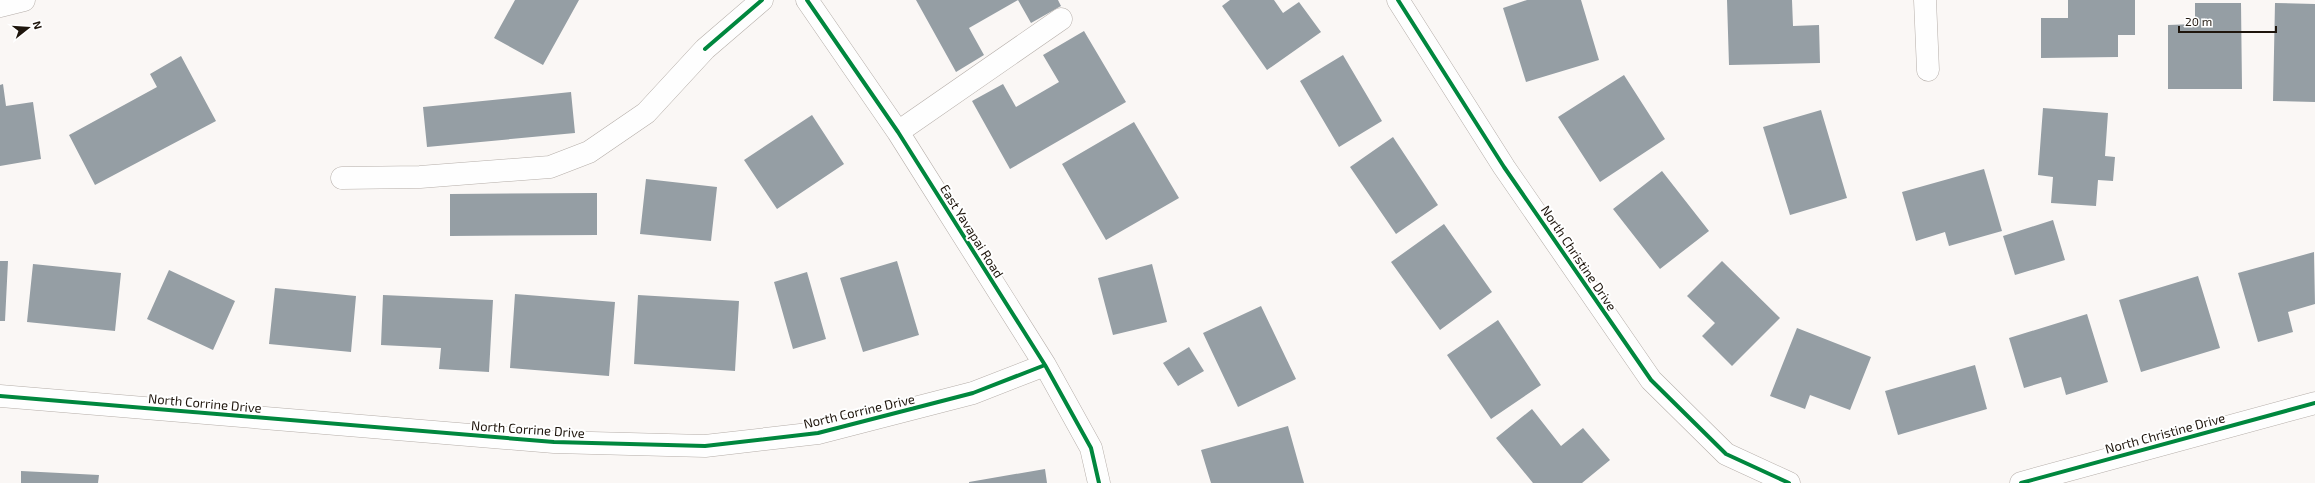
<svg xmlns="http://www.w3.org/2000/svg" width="2315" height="483" viewBox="0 0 2315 483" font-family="'Exo 2',sans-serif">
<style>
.building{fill:#959ea4}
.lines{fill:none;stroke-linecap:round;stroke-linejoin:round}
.minor-casing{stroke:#b5aea9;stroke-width:23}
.minor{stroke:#fefefe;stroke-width:22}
.cycleway-casing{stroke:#fff;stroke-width:6}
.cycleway{stroke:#00873e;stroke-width:4}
.labels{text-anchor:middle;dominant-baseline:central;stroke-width:4;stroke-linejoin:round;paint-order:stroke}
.street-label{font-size:13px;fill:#1e150c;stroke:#fff}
</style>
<rect width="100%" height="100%" fill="#faf7f5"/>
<path class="building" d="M515 0H579L543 65 494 38Z
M916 0H1058L1061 6 1031 23 1018 0 969 28 984 55 956 72Z
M1230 0H1274L1283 13 1299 2 1321 32 1267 70 1222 6Z
M1527 0H1581L1599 60 1526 82 1503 8Z
M1727 0H1792L1793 26 1819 25 1820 63 1729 65Z
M2068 0H2135V35H2118V57L2041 58V18H2068Z
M2195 3H2241L2242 89H2168V25L2195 24Z
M2275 3 2315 4V102L2273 101Z
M1084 31 1126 102 1010 169 972 101 1003 84 1016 107 1059 82 1043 55Z
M1343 55 1382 121 1339 147 1300 81Z
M181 56 216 121 95 185 69 135 157 87 150 74Z
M1624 75 1665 139 1600 182 1558 117Z
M3 84 6 106 33 102 41 159 0 166V85Z
M571 92 575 133 427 147 423 107Z
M2043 108 2108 113 2105 156 2115 157 2113 181 2098 180 2096 206 2051 203 2053 177 2038 175Z
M1821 110 1847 198 1790 215 1763 127Z
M812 115 844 164 777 209 744 160Z
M1134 122 1179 198 1106 240 1062 164Z
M1393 137 1438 205 1396 234 1350 167Z
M1984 169 2002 231 1949 246 1945 232 1916 241 1902 192Z
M1662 171 1709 231 1660 269 1613 209Z
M646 179 717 187 711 241 640 234Z
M597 193V235L450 236V194Z
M2053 220 2065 260 2015 275 2003 236Z
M1444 224 1492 292 1440 330 1391 262Z
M2314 252 2315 304 2288 312 2293 332 2258 342 2238 273Z
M0 261H8L5 321H0Z
M897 261 919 335 863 352 840 278Z
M1722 261 1780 318 1732 366 1702 336 1715 323 1687 296Z
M33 264 121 273 115 331 27 322Z
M1152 264 1167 322 1113 335 1098 278Z
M169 270 235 301 213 350 147 319Z
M807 272 826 339 793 349 774 282Z
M2198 276 2220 348 2141 372 2119 300Z
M275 288 356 296 351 352 269 344Z
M515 294 615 302 609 376 510 368Z
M383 295 493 300 489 372 439 369 441 348 381 345Z
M638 295 739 301 735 371 634 364Z
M1261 306 1296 379 1238 407 1203 333Z
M2087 314 2108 382 2066 395 2061 377 2024 388 2009 338Z
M1498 320 1541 385 1491 419 1447 355Z
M1797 328 1871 357 1850 410 1810 395 1805 409 1770 396Z
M1189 347 1204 371 1178 386 1163 363Z
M1975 365 1987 409 1898 435 1885 391Z
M1532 409 1561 446 1583 428 1610 460 1582 483H1533L1496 438Z
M1288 426 1304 483H1211L1201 450Z
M1045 469 1047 483H969V482Z
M21 471 99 475 98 483H21Z"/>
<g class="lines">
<g class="minor-casing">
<path id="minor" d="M807 0 898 132 1045 365 1091 448 1099 483
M1398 0 1504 167 1651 380 1726 454 1789 483
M1925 0 1928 70
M0 6 24 0
M898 132 1061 19
M342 178 420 177 550 167 589 152 646 113 705 49 762 0
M0 396 554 442 705 446 818 433 973 393 1045 365
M2021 483 2315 403"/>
</g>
<use href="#minor" class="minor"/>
<g class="cycleway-casing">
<path id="cycleway" d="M807 0 898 132 1045 365 1091 448 1099 483
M1398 0 1504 167 1651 380 1726 454 1789 483
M705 49 762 0
M0 396 554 442 705 446 818 433 973 393 1045 365
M2021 483 2315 403"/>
</g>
<use href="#cycleway" class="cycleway"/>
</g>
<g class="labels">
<g class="street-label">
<text transform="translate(972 231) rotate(58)">East Yavapai Road</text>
<text transform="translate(1579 258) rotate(56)">North Christine Drive</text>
<text transform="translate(205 403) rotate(5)">North Corrine Drive</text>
<text transform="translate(859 411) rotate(-13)">North Corrine Drive</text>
<text transform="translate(528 429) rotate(4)">North Corrine Drive</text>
<text transform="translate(2165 433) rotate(-15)">North Christine Drive</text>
</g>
</g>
<g transform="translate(28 28) rotate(73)" stroke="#ffffff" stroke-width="3" paint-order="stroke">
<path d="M0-3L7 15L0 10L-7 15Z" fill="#1e150c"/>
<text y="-6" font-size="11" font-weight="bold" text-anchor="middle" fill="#1e150c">N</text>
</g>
<path d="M2179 26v6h97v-6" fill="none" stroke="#1e150c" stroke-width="2"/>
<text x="2185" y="26" font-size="12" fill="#1e150c" stroke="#ffffff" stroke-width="3" paint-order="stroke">20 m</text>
</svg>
